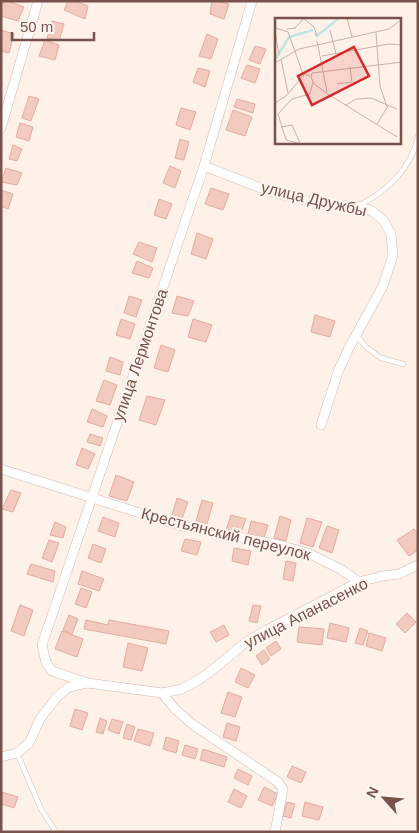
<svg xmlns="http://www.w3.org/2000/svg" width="419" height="833" viewBox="0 0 419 833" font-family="Arial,sans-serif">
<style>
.building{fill:#f2cabf;stroke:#e5aca0}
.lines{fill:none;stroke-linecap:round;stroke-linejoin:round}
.service-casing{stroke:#d2b9b0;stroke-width:5.5}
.minor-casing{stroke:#d2b9b0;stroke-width:10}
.service{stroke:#fff;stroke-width:4.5}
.minor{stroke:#fff;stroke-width:9}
.labels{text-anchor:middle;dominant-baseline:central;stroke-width:4.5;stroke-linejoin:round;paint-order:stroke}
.street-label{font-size:16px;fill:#78524b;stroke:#fff5ef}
.inset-river{fill:none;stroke:#bce7e5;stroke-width:2.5}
.inset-road{fill:none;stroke:#c8b1a9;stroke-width:1}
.view{fill:#d62828;fill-opacity:0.15;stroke:#d62828;stroke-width:2.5}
.inset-edge{fill:none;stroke:#78524b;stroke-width:2.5}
</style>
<rect width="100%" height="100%" fill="#fdf1e8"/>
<path class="building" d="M1 1H8L24 7 18 21 1 16Z
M68 1H75L88 6 85 19 64 10Z
M212 1H218L229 4 224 19 210 14Z
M52 21 64 24 59 41 47 38Z
M1 30 14 34 9 53 1 51Z
M207 34 218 39 211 59 199 56Z
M45 40 59 45 55 60 39 56Z
M255 46 266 49 260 64 249 60Z
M247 65 260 69 255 83 241 78Z
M198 68 210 71 205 87 193 82Z
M29 96 39 99 31 121 22 118Z
M237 99 255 104 253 113 234 107Z
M181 108 196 112 190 130 176 125Z
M233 110 252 117 245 136 226 130Z
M20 123 33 127 29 141 16 137Z
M180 139 189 142 184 160 175 158Z
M13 145 22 149 17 161 9 159Z
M170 166 181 171 175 188 163 183Z
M6 168 22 173 17 185 1 182Z
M211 188 229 194 223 210 205 204Z
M1 190 13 194 8 209 1 206Z
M159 199 172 204 166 219 154 215Z
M197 233 213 239 206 259 191 254Z
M139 242 157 248 152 262 133 254Z
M137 261 153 268 149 278 132 273Z
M129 296 142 300 136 317 124 313Z
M177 296 194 301 188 316 172 313Z
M315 315 335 321 330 337 311 332Z
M121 319 135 324 130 339 116 335Z
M193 319 212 325 206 342 188 337Z
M161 345 175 350 168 372 154 368Z
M110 357 123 362 120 375 106 371Z
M104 380 117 385 110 405 96 401Z
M147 396 165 400 156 425 139 420Z
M92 409 107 416 103 427 87 422Z
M90 434 103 438 100 446 87 442Z
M82 448 95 454 88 469 76 465Z
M116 475 134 482 127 501 109 496Z
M11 490 21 493 13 512 2 509Z
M177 498 188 502 182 518 172 515Z
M202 500 213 503 207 524 196 521Z
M231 515 246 519 241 533 226 530Z
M280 516 291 520 286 541 274 538Z
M103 517 119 523 115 537 98 531Z
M307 518 322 522 313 547 300 543Z
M251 521 268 525 264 538 248 534Z
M55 522 66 527 63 538 50 535Z
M327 526 339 530 332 553 319 548Z
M414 529 418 534V550L409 556 397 540Z
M185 539 201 542 197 555 181 551Z
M49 540 59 543 52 562 42 558Z
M93 544 106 549 101 563 88 558Z
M234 548 251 551 248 565 232 561Z
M286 561 296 563 293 581 283 579Z
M31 564 55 571 53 582 27 574Z
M82 571 104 579 99 591 78 584Z
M81 588 92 592 86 608 75 604Z
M20 605 33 610 24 636 11 631Z
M253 605 261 606 257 623 249 621Z
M407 613 416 622 405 633 396 624Z
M69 615 78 619 72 634 63 630Z
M86 620 108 625 109 620 169 631 166 644 84 629Z
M330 623 349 628 346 642 327 638Z
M224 625 229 635 216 642 210 632Z
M299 627 324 629 322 645 297 642Z
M360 628 368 631 363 645 355 643Z
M62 631 83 639 77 657 55 649Z
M369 633 386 638 382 651 366 646Z
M276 641 281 649 271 656 266 648Z
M128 643 148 648 142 671 123 667Z
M264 650 270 659 262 665 256 656Z
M241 668 255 675 248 688 235 682Z
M228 692 242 697 235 717 221 713Z
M75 709 88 713 82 730 70 726Z
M100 718 107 721 103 734 96 732Z
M112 719 123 722 119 734 108 730Z
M227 723 240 727 236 741 223 737Z
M127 724 135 727 131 740 123 738Z
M138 729 154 733 150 746 134 741Z
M166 737 179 741 176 753 163 749Z
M185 745 198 749 195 759 182 755Z
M203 749 227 757 224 767 200 760Z
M292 766 306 772 301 783 287 777Z
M238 769 252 776 248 785 234 778Z
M264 787 278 794 272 806 258 800Z
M234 789 247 796 241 808 228 802Z
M2 792 18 797 14 808 1 804Z
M287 802 295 804 291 818 283 816Z
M305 802 323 807 319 820 302 816Z"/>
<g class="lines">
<g class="service-casing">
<path id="service" d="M360 205C387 191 412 168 418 136
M356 335 366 347 381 358 403 364
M17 753 41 809 56 832"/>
</g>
<g class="minor-casing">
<path id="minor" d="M252 1 204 166 42 645 46 662 52 671 88 683 162 693 182 689 200 679 215 668 246 642 267 630 359 582 382 576 399 574 418 565
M1 128 38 1
M204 166 271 192 324 205 357 206 372 211 384 221 391 234 393 255 383 286 350 346 339 369 321 425
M1 469 178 525 275 544 308 553 342 570 359 582
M162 693 175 709 192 724 278 782 283 789 275 832
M1 757 17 753 29 743 40 719 57 697 69 687 87 683"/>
</g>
<use href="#service" class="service"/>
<use href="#minor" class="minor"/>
</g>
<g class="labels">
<g class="street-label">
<text transform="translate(314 199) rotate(13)">улица Дружбы</text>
<text transform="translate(140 355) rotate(-71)">улица Лермонтова</text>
<text transform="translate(226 534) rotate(14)">Крестьянский переулок</text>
<text transform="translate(306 613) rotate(-27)">улица Апанасенко</text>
</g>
</g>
<g transform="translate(275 18)">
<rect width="126" height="126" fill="#fdf1e8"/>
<path class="inset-river" d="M40 15 42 18 64 0M0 42 14 19 38 12"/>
<path class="inset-road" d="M72 0 77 19M29 1 39 9 42 18M0 10 13 14 28 56 35 58M12 11 20 10 29 0M55 12 61 36M0 14 4 36M101 14 105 68 112 89M42 23 52 74M47 38 114 26 127 27M6 41 13 75M0 45 24 31 114 11 127 1M36 59 39 66 56 78 122 119M36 59 37 55 127 44M62 66 77 64 75 49M0 85 11 78 29 57M71 87 81 81 96 80 122 91M102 106 113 88M6 109 17 107 25 125M26 126 11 122 3 96 17 81 35 76 38 64"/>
<path class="view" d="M79 29 94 58 37 87 23 58Z"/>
<rect width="126" height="126" class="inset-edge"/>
</g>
<rect width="419" height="833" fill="none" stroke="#78524b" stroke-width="5"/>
<g transform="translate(384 798) rotate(297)" stroke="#fff5ef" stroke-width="4" paint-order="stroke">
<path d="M0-4L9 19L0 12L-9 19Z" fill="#78524b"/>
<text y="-8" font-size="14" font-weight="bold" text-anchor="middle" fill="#78524b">N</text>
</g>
<path d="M12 32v8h82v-8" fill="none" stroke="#78524b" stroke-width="2.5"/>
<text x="20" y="32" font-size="15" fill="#78524b" stroke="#fff5ef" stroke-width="4" paint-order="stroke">50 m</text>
</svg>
